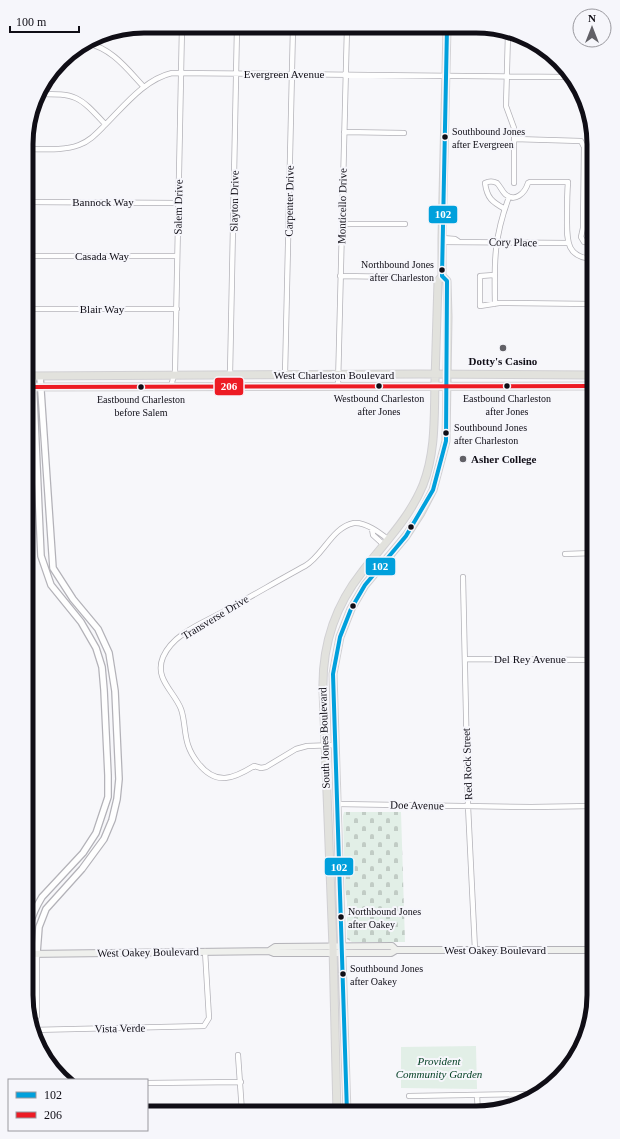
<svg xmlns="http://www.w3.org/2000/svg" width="620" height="1139" viewBox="0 0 620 1139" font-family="Georgia,serif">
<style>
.cemetery{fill:url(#cemetery-stones)}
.park{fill:url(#park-dots)}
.garden{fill:#e2efe7}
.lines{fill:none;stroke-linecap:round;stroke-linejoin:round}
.minor-casing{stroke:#b3b2b8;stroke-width:6}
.tertiary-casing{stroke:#b3b2b8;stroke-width:8}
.secondary-casing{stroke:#b3b2b8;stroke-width:8}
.primary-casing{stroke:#d1d0d3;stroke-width:9}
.minor{stroke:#fefefe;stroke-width:4.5}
.tertiary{stroke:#fefefe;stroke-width:5.5}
.secondary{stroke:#eff0ed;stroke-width:6}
.primary{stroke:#e2e2dd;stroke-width:7}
.bus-1-casing{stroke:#f6f6fb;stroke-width:7}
.bus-2-casing{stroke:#f6f6fb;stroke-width:7}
.bus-1{stroke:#00a0dc;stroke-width:4}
.bus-2{stroke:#ed1b24;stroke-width:4}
.bus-dot{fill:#100e16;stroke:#f6f6fb;stroke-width:1.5}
.poi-dot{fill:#616066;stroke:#f6f6fb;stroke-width:1.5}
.labels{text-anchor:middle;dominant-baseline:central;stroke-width:4;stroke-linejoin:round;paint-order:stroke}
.bus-label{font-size:10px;fill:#100e16;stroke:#f6f6fb;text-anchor:start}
.street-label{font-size:11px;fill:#100e16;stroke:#f6f6fb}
.poi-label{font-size:11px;font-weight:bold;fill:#100e16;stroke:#f6f6fb}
.park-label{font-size:11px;font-style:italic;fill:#054125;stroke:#f6f6fb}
.rim{fill:none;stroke:#100e16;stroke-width:5}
.line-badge{stroke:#f6f6fb;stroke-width:1.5}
.badge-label{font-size:11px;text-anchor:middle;font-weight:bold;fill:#fff}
</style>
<defs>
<pattern id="cemetery-stones" width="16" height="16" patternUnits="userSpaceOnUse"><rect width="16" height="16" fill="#e2efe7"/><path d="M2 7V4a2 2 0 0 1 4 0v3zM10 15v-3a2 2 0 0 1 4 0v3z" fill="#c1ccc5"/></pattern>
<pattern id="park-dots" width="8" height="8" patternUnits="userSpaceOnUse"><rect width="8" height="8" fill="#e2efe7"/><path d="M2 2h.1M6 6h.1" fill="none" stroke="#c1ccc5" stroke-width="1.8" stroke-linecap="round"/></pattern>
</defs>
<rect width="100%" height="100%" fill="#f7f7fa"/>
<path class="cemetery" d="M344 812H401L405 942H352L347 939V902L345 890 343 816Z"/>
<path class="park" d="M584 105 588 106 594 144V169L589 166 588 143 584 135Z"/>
<path class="garden" d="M476 1046 477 1089 401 1088V1047Z"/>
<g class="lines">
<g class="minor-casing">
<path id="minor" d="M508 33 506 106 514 128V183
M86 43C112 48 127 69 144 87
M37 94C77 94 78 95 105 124
M344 132 404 133
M514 139 581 141 584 147 583 228 581 237 584 242 594 243
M27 149C44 149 63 151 79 145 90 141 97 133 105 125 124 106 145 79 172 73L568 77
M584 174H594
M27 202 178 203
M505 209C492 202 487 198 485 183 489 181 493 181 497 183 500 186 502 191 505 194 515 203 525 193 528 183L530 182H568C567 194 567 205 567 217 567 239 565 258 594 259
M342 224H405
M442 238 455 239 458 241
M442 242 568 243
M27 256H177
M494 275 480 276V306L499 303 594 304
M340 276 402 277
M495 304C494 262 494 237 509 197
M27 309H177
M230 375 237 27
M285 375 293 27
M338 385 347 27
M171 386 175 372 182 26
M372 529 373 535 384 545
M565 554 594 553
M463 577 468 806 475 950
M466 659 594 660
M335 745 307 746 296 749 266 767 261 768 254 766C233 779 216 786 198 763 194 758 190 751 188 745 184 733 185 720 181 709 174 691 154 679 163 657 174 632 206 622 228 609 254 595 279 580 305 566 323 556 332 527 354 523 366 522 380 533 389 540
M337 804 531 807 594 806
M28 954 30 1016 33 1023 34 1035
M33 1023 37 1016V953
M32 1030 204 1026 209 1018 205 951
M238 1055 242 1112
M147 1083 241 1082
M477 1095 478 1113
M409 1096 532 1094"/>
</g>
<g class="tertiary-casing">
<path id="tertiary" d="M37 953 39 927 46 909 82 869 104 839 112 820 117 799 119 779 115 691 109 653 98 629 73 599 53 568 40 376
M28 954C26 932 31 915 42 897L83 853 96 833 108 797V775L104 690 102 667 96 648 81 622 51 585 41 556 33 376"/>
</g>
<g class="secondary-casing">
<path id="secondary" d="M269 951 275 947 392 946 396 950
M26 954 269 951 274 953H391L396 950H594"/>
</g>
<g class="primary-casing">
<path id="primary" d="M27 376 419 374 594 375
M27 387 594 386
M337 1113 333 947 323 690C322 647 335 606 362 572 384 543 409 519 423 485 436 451 434 417 435 381 436 347 437 314 438 281L442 276
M347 1113 333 674 340 637 351 609 365 585 406 536 421 513 433 490 446 441 448 317 447 281 442 276V238L447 28"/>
</g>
<use href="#minor" class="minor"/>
<use href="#tertiary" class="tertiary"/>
<use href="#secondary" class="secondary"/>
<use href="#primary" class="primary"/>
<g class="bus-1-casing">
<path id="bus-1" d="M347 1113 333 674 340 637 351 609 365 585 406 536 433 490 446 441 447 281 442 276 447 28"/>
</g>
<g class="bus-2-casing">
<path id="bus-2" d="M27 387 594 386"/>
</g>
<use href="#bus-1" class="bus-1"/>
<use href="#bus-2" class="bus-2"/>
</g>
<g class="bus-dot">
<circle cx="445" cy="137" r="3.5"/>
<circle cx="442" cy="270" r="3.5"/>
<circle cx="379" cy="386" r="3.5"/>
<circle cx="507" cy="386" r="3.5"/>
<circle cx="141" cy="387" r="3.5"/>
<circle cx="446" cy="433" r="3.5"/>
<circle cx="411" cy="527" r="3.5"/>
<circle cx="353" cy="606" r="3.5"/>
<circle cx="341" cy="917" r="3.5"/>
<circle cx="343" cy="974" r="3.5"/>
</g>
<g class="poi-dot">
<circle cx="503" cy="348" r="4"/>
<circle cx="463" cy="459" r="4"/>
</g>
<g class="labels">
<g class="bus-label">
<text x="452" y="131">Southbound Jones<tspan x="452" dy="13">after Evergreen</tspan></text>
<text x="434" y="264" text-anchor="end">Northbound Jones<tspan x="434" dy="13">after Charleston</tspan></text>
<text x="379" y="398" text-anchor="middle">Westbound Charleston<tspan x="379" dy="13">after Jones</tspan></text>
<text x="507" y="398" text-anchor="middle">Eastbound Charleston<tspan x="507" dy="13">after Jones</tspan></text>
<text x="141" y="399" text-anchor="middle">Eastbound Charleston<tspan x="141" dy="13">before Salem</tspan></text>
<text x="454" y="427">Southbound Jones<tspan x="454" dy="13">after Charleston</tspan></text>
<text x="348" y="911">Northbound Jones<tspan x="348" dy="13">after Oakey</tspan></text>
<text x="350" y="968">Southbound Jones<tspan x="350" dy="13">after Oakey</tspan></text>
</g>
<g class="street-label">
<text x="284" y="74">Evergreen Avenue</text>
<text transform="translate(234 201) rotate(-89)">Slayton Drive</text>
<text transform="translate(289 201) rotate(-89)">Carpenter Drive</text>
<text x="103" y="202">Bannock Way</text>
<text transform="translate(342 206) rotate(-89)">Monticello Drive</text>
<text transform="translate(178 207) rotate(-89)">Salem Drive</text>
<text transform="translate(513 242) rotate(1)">Cory Place</text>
<text x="102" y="256">Casada Way</text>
<text x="102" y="309">Blair Way</text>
<text x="334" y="375">West Charleston Boulevard</text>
<text transform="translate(215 617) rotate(-31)">Transverse Drive</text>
<text x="530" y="659">Del Rey Avenue</text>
<text transform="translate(324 738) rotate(-92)">South Jones Boulevard</text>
<text transform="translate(467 764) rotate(-92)">Red Rock Street</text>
<text transform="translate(417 805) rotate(1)">Doe Avenue</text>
<text x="495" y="950">West Oakey Boulevard</text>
<text transform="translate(148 952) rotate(-1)">West Oakey Boulevard</text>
<text transform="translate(120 1028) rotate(-1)">Vista Verde</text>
</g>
<g class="poi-label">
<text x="503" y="361">Dotty's Casino</text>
<text x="471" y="459" text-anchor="start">Asher College</text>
</g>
<g class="park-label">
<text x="439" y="1061">Provident<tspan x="439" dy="13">Community Garden</tspan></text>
</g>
</g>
<path d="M0 0H620V1139H0ZM144 33H476A111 111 0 0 1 587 144V995A111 111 0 0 1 476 1106H144A111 111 0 0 1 33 995V144A111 111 0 0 1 144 33Z" fill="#f6f6fb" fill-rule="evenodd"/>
<path class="rim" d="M144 33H476A111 111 0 0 1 587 144V995A111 111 0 0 1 476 1106H144A111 111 0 0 1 33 995V144A111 111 0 0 1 144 33Z"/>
<g class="line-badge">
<rect x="428" y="205" width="30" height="19" rx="4" fill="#00a0dc"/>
<rect x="214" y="377" width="30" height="19" rx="4" fill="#ed1b24"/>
<rect x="365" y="557" width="31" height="19" rx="4" fill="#00a0dc"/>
<rect x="324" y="857" width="30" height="19" rx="4" fill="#00a0dc"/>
</g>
<g class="badge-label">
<text x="443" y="218">102</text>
<text x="229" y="390">206</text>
<text x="380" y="570">102</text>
<text x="339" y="871">102</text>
</g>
<rect x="8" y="1079" width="140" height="52" fill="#f6f6fb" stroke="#9a999f"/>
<rect x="16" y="1092" width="20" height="6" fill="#00a0dc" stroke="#9a999f"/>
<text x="44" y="1099" font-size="12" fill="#100e16">102</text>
<rect x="16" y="1112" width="20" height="6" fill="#ed1b24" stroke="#9a999f"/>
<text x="44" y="1119" font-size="12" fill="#100e16">206</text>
<g transform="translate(592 28)"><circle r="19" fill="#f6f6fb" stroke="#9a999f"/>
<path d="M0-3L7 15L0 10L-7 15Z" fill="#616066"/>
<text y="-6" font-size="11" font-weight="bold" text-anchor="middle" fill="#100e16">N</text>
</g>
<path d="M10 26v6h69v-6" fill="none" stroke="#100e16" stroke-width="2"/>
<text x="16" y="26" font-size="12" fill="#100e16" stroke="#f6f6fb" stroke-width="3" paint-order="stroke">100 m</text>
</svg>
